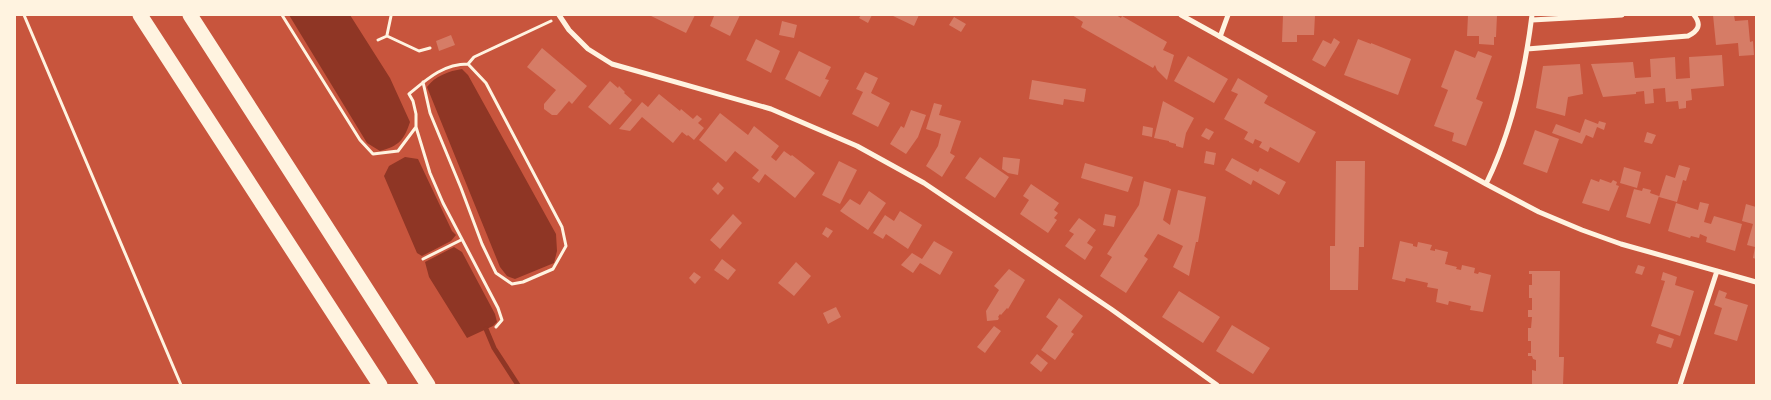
<svg xmlns="http://www.w3.org/2000/svg" width="1771" height="400" viewBox="0 0 1771 400" font-family="Barlow,sans-serif">
<style>
.water{fill:#8f3625}
.lines{fill:none;stroke-linecap:round;stroke-linejoin:round}
.stream{stroke:#8f3625;stroke-width:5}
.building{fill:#d67c66}
.path{stroke:#fff3e0;stroke-width:3}
.minor{stroke:#fff3e0;stroke-width:5}
.motorway{stroke:#fff3e0;stroke-width:15}
</style>
<rect width="100%" height="100%" fill="#c8553d"/>
<path class="water" d="M289 15H350L390 78 410 122C404 140 399 146 380 151L367 143Z
M462 69 468 75 556 234 557 251 554 263 515 279 507 276 500 267 427 87C435 76 449 71 462 69Z
M405 157 418 159 452 231 456 235 451 241 422 256 417 253 384 176 389 166Z
M454 247 462 252 495 314 497 322 493 326 467 338 429 277 425 262Z"/>
<g class="lines">
<path class="stream" d="M486 329 494 348 518 385"/>
</g>
<path class="building" d="M649 15H695L686 33Z
M713 15H740L730 36 710 26 714 16Z
M861 15H872L868 23 859 18Z
M891 15H919L914 26Z
M1072 15H1116L1121 18 1122 16 1167 42 1163 50 1174 55 1167 80 1157 70 1155 65 1153 68 1081 27 1083 22Z
M1283 15H1315L1314 35H1297V42H1282Z
M1468 15H1497L1496 37H1494V45L1479 44V36H1467Z
M1713 15H1734L1735 21 1748 20 1750 42 1753 41 1754 55 1739 56 1738 43 1716 45Z
M954 17 966 24 961 32 949 25Z
M782 21 797 25 794 38 779 35Z
M451 35 455 45 439 51 436 41Z
M1334 38 1340 42 1325 67 1312 60 1323 40 1331 44Z
M756 39 780 51 771 73 746 60Z
M1358 39 1371 44V43L1411 59 1398 95 1344 75Z
M542 48 587 86 572 104 569 101 557 115H552L544 109V104L556 90 527 67Z
M1455 50 1475 58 1478 51 1492 56 1476 99 1483 102 1466 146 1452 141 1454 133 1434 126 1448 90 1441 87Z
M799 51 831 67 825 79 829 80 820 97 785 79Z
M1722 55 1724 86 1691 89 1692 100 1686 101V108L1679 109 1678 101 1666 102 1665 88 1653 89 1654 103 1645 104 1644 91 1636 92V94L1603 97 1591 64 1633 62 1635 78 1651 77 1650 59 1675 57 1676 79 1690 78 1689 57Z
M1188 56 1228 79 1214 103 1174 81Z
M1580 64 1583 94 1568 97 1565 116 1536 108 1543 66Z
M865 72 878 78 871 93 890 103 878 127 852 114 863 92 856 89Z
M1238 78 1268 96 1264 103 1316 132 1299 163 1270 147 1268 152 1259 147 1262 142 1255 139 1253 144 1244 139 1248 132 1224 119 1238 94 1231 91Z
M1032 80 1086 89 1084 102 1064 99 1063 105 1029 99Z
M610 81 618 88 619 86 625 92 624 93 632 100 610 125 588 107Z
M659 94 680 111 681 109 693 119 697 115 702 119 698 123 704 128 694 140 688 135 687 136 682 132 673 143 642 117 630 131 619 129 642 102 648 107Z
M1163 101 1194 118 1186 133 1183 148 1176 146V144L1169 142V141L1154 138Z
M934 103 942 105 939 115 961 121 950 153 955 156 942 177 926 166 938 146 941 134 926 129Z
M911 110 926 115 918 137 906 154 890 144 901 126 904 128Z
M720 113 748 135 754 126 779 146 771 157 776 161 784 151 791 156 792 155 815 173 795 198 765 174 759 183 752 178 759 170 735 151 726 162 699 140Z
M1585 119 1598 124 1599 121 1606 123 1604 130 1597 127 1593 138 1586 135 1582 144 1552 133 1556 124 1580 133Z
M1143 126 1153 128 1152 137 1142 135Z
M1206 128 1214 132 1209 140 1201 136Z
M1535 130 1559 139 1547 173 1523 164Z
M1647 132 1656 135 1652 144 1644 142Z
M1206 151 1216 153 1214 165 1204 163Z
M980 157 1009 177 995 198 965 178Z
M1003 157 1020 159 1018 175 1008 173 1002 169Z
M1232 158 1258 172 1260 168 1286 182 1279 195 1253 180 1251 185 1225 170Z
M839 161 857 170 840 204 822 195Z
M1336 161H1365L1364 247H1359L1358 290H1330V246H1335Z
M1085 163 1133 177 1128 192 1081 178Z
M1679 165 1690 168 1686 181 1683 180 1677 202 1659 197 1666 175 1675 178Z
M1624 167 1641 172 1637 188 1620 183Z
M1591 179 1599 182 1600 179 1611 183 1613 180 1617 182 1616 185 1619 186 1609 211 1582 203Z
M1144 181 1171 189 1163 220 1170 225 1178 190 1206 197 1198 242H1196L1189 276 1173 267 1183 246 1158 234 1144 256 1148 259 1126 293 1100 276 1112 257 1107 254 1139 205Z
M718 182 724 188 718 195 712 189Z
M1031 184 1059 203 1054 210 1058 213 1054 218 1057 220 1048 233 1020 214 1029 200 1023 196Z
M1643 188 1651 190 1650 193 1659 196 1650 224 1626 217 1634 189 1642 191Z
M869 191 886 203 868 230 840 211 850 199 860 205Z
M1700 202 1709 204 1704 222 1711 224 1714 216 1742 224 1735 251 1706 242 1707 237 1700 234 1699 238 1691 236 1690 238 1668 231 1676 203 1698 210Z
M1746 204 1756 207V259L1753 258 1755 247 1747 245 1753 224 1742 221Z
M900 211 922 225 908 249 886 234 883 239 873 233 885 215 894 221Z
M733 214 742 223 720 249 710 240Z
M1105 214 1116 216 1114 227 1103 225Z
M1079 218 1096 230 1087 243 1093 247 1085 260 1065 246 1074 234 1069 231Z
M826 227 833 231 828 238 822 234Z
M934 241 953 252 940 275 920 263 913 273 901 265 912 253 922 259Z
M1400 241 1413 244V246L1417 247 1418 242 1432 245 1430 250 1435 251V249L1448 252 1445 264 1457 267 1456 269 1461 270 1462 265 1475 268 1474 273 1478 274 1479 272 1491 275 1483 312 1470 310 1471 306 1449 301 1448 305 1436 302 1438 289 1427 287 1428 283 1406 278 1405 282 1392 279Z
M722 259 736 270 728 280 714 270Z
M796 262 811 276 794 296 778 283Z
M1638 265 1645 267 1642 275 1635 273Z
M1009 269 1025 280 1008 309 1007 308 1001 315 1000 314 998 317 999 318 998 320 987 321 986 311 999 290 994 286Z
M1529 271H1560L1559 357H1564L1563 385H1532V370L1536 371V360L1533 359 1532 356H1528V353H1531V341H1528V328H1531L1532 317H1528V310H1532V298H1529V285H1532V274H1529Z
M694 272 701 277 695 284 689 278Z
M1663 272 1677 277 1675 285 1694 291 1680 336 1651 326 1665 281 1661 280Z
M1719 290 1727 293 1725 298 1748 305 1737 341 1714 334 1722 308 1714 305Z
M1179 291 1220 317 1203 343 1162 317Z
M1059 298 1083 316 1071 332 1074 334 1055 360 1041 350 1058 326 1046 317Z
M836 307 841 317 828 324 823 313Z
M1232 325 1270 348 1253 374 1216 351Z
M994 326 1001 331 985 353 977 347Z
M1659 334 1674 339 1671 348 1656 343Z
M1037 354 1048 363 1041 372 1030 363Z"/>
<g class="lines">
<path class="path" d="M24 15 181 385
M282 15 360 140 373 154 398 151 416 127
M387 35 391 16
M378 40 387 36 419 51 430 48
M468 64 474 57 551 21
M423 82 430 113 461 188 482 244 496 273 512 284 523 282 553 269 566 246 562 227 486 83 468 64C443 64 427 79 409 94L413 101 416 114V127L430 173 443 203 498 308 502 320 496 327
M423 259 461 240"/>
<path class="minor" d="M559 15 569 30 588 49 612 64 771 109 857 146 924 183 1111 309 1217 385
M1181 15 1486 184 1539 212 1582 230 1621 244 1756 282
M1532 20 1622 15
M1220 37 1228 15
M1527 49 1688 36C1698 31 1702 25 1694 15
M1486 184C1511 133 1525 71 1532 15
M1680 385 1717 271"/>
<path class="motorway" d="M140 15 380 385
M190 15 428 385"/>
</g>
<rect width="1771" height="400" fill="none" stroke="#fff3e0" stroke-width="32"/>
</svg>
